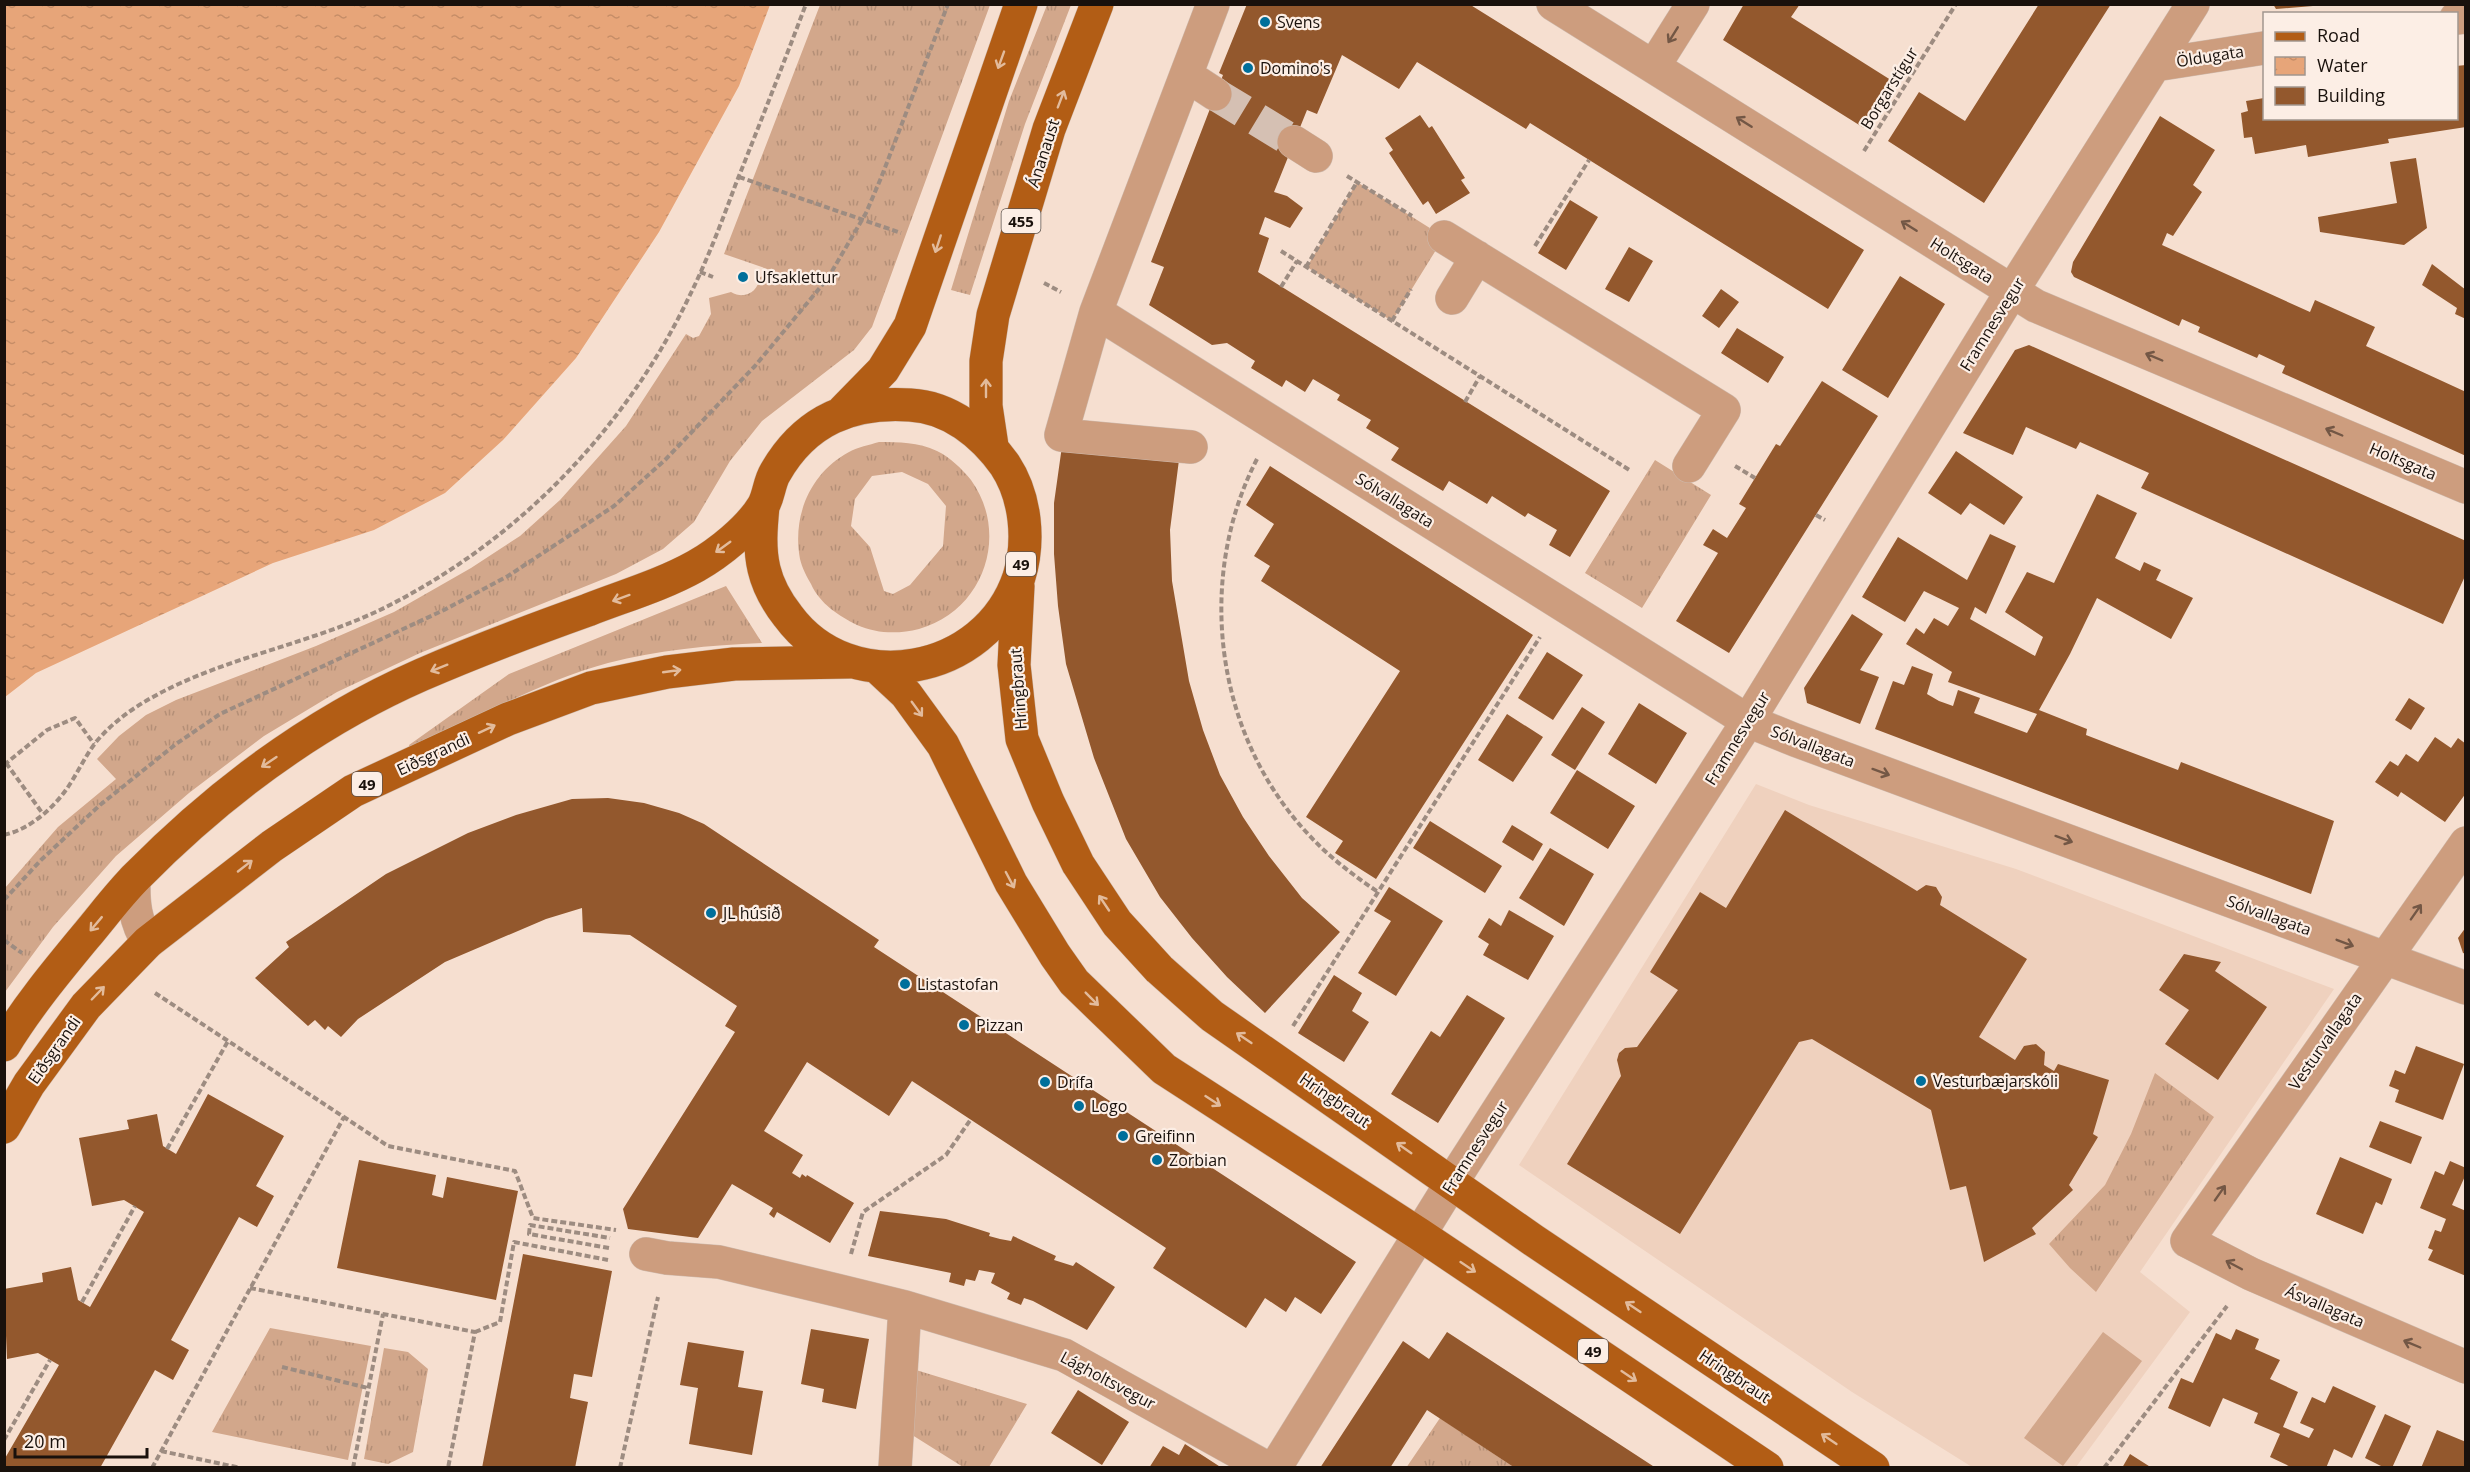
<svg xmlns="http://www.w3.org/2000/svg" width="2470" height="1472" viewBox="0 0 2470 1472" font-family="'Open Sans',sans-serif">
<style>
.built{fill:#efd1be}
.grass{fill:url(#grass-tufts);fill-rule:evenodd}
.garden{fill:#d2a78b}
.water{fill:url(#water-ripples)}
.building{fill:#93582d}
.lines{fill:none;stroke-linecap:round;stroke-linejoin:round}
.minor-tunnel{stroke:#d5c0b3;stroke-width:33;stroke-dasharray:33 16;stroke-linecap:butt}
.minor-casing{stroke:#cebaad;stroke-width:34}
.major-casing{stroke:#cebaad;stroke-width:34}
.path{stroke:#9d8c81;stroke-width:4;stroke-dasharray:6 3;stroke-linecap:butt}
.minor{stroke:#cd9d7e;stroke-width:33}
.major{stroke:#b25d15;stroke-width:33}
.oneway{stroke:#735745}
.oneway2{stroke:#e2bb9c}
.poi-dot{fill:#006f9b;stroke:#fceee5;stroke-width:2}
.labels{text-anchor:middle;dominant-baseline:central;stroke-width:4.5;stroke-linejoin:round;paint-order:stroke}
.shield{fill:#fceee5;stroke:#5d534d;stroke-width:1.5}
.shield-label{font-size:15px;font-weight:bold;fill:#19110c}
.poi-label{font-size:16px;fill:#19110c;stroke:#fceee5;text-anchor:start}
.street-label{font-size:16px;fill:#19110c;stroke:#fceee5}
</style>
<defs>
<pattern id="grass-tufts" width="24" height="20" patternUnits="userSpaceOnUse" patternTransform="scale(1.5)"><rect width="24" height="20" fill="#d2a78b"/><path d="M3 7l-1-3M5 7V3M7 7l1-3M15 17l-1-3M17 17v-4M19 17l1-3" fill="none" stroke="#b48f77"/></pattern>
<pattern id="water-ripples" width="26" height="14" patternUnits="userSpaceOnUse" patternTransform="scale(1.5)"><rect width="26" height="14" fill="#e7a579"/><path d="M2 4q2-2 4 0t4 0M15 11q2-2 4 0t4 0" fill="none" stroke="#c68d67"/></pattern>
</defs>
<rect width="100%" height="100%" fill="#f6dfd0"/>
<path class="built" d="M1756 784 1809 805 2016 869 2334 989 2140 1272 2190 1312 2076 1467H1972L1852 1392 1519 1165Z"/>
<path class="grass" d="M820 5H990L872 327 854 350 762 421 730 461 694 522 663 549 616 574 420 653 337 692 264 736 189 793 116 856 53 927 5 992V888L58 827 116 779 97 759 119 736 146 715 176 700 316 646 394 612 471 568 520 536 560 500 626 426 686 334 693 338 699 336 711 314 709 298 731 292C745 300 758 292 760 277L776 272 724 254Z
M1047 5H1071L1025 124 970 295 951 290 1009 101Z
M1357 182 1444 237 1392 321 1307 267Z
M879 442C899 442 918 442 937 451 950 457 962 469 971 480 1010 534 984 611 919 629 899 634 877 634 857 625 839 616 820 604 811 584 807 577 802 568 800 559 792 516 810 473 849 452 858 447 869 445 879 442ZM902 472 928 484 946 506 943 546 910 585 893 594 884 591 870 547 851 526 855 499 872 476Z
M1655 460 1711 495 1642 608 1585 573Z
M726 586 762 643C710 645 658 650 608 663 539 682 474 719 411 751L409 745 509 674Z
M2155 1073 2214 1117 2096 1292 2070 1268 2049 1244 2105 1185 2131 1134Z
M270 1328 371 1346 348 1460 212 1432Z
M384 1348 408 1352 428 1369 413 1452 388 1464 364 1459Z
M916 1370 1027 1404 989 1467H963L909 1433Z
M1440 1418 1515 1468H1406Z"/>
<path class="garden" d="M2103 1332 2142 1361 2063 1466 2024 1438Z"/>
<path class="water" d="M5 4H770V5L739 86 659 232 576 358 503 440 445 493 374 530 273 563 36 673 5 697Z"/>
<path class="building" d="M1247 4H1469L1864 250 1828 309 1530 123 1526 129 1417 62 1399 89 1342 55 1317 114 1307 110 1274 192 1287 196 1303 208 1290 228 1265 217 1259 234 1269 238 1258 272 1610 491 1570 557 1549 545 1557 530 1528 513 1525 517 1492 496 1487 504 1449 481 1443 491 1391 460 1399 448 1366 428 1371 420 1337 400 1340 395 1313 379 1305 392 1286 380 1282 387 1251 368 1255 361 1227 343 1212 345 1149 305 1164 267 1151 262 1223 75 1219 73Z
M1744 4H1800L1791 17 1894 82 1864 128 1723 40Z
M2039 4H2111L1984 203 1888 141 1919 92 1965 121Z
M2273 4H2313V6L2276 9Z
M2466 65V127L2388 139 2389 143 2308 157 2306 145 2255 154 2252 137 2244 138 2241 113 2248 111 2246 101 2264 98V118H2456V66Z
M1420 115 1429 128 1432 126 1465 178 1461 180 1470 193 1436 214 1428 201 1423 205 1389 153 1393 150 1385 138Z
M2160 116 2215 150 2193 185 2202 192 2173 236 2167 233 2162 245 2310 312 2315 300 2375 327 2366 346 2466 392V456L2282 373 2285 366 2259 354 2257 358 2198 332 2200 327 2182 319 2179 326 2074 277 2071 272 2073 262Z
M2416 158 2427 228 2404 245 2320 232 2318 217 2397 203 2390 162Z
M1570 200 1598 217 1566 270 1538 253Z
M1629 247 1653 261 1629 302 1605 289Z
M2432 264 2466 290V319L2455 314 2457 308 2422 285Z
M1900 276 1945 304 1888 398 1842 370Z
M1721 289 1739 302 1719 328 1702 316Z
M1737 328 1784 357 1768 383 1721 353Z
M2029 345 2466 541V574L2443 624 2141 488 2149 473 2080 442 2076 449 2026 427 2013 455 1963 433 2015 350Z
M1822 381 1878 416 1729 653 1676 621 1718 553 1703 545 1713 529 1727 538 1746 508 1739 504 1776 444 1780 446Z
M1063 439 1180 452 1170 530 1172 581 1189 681 1203 730 1220 775 1243 817 1269 856 1302 898 1340 932 1265 1013 1227 977 1192 938 1160 897 1126 839 1094 758 1066 664 1058 606 1054 554V503Z
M1956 451 2023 497 2004 525 1970 503 1961 515 1928 493Z
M1270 466 1533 635 1376 879 1335 853 1343 841 1306 817 1400 671 1261 581 1270 566 1254 556 1274 524 1246 505Z
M2097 494 2137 513 2115 558 2140 571 2144 562 2161 570 2156 580 2193 598 2171 639 2097 598 2070 654 2039 710 2087 729 2086 735 2117 747 2178 770 2181 762 2334 821 2311 894 1875 729 1893 681 1904 685 1912 666 1933 674 1927 694 1939 701 1953 706 1958 690 1980 698 1974 713 2027 733 2037 714 1948 682 1952 672 1906 644 1916 628 1924 634 1934 618 1948 626 1959 608 1924 591 1905 622 1862 597 1898 537 1967 580 1990 534 2016 546 1986 614 1975 607 1970 619 2035 656 2043 637 2005 612 2027 572 2054 583Z
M1852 614 1883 634 1860 670 1879 677 1860 724 1807 703 1804 688Z
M1547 652 1583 675 1553 720 1518 698Z
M2409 698 2425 708 2411 730 2395 720Z
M1639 703 1687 733 1656 784 1608 754Z
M1582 707 1605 722 1575 770 1551 755Z
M1507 714 1543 737 1513 782 1478 760Z
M2435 737 2451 748 2458 738 2466 744V793L2445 822 2401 792 2398 797 2375 782 2390 761 2398 766 2406 754 2418 762Z
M1577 770 1635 806 1608 849 1550 813Z
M608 798 644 803 679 813 704 824 879 940 874 947 1356 1262 1321 1314 1295 1297 1286 1312 1265 1298 1246 1328 1153 1268 1166 1248 912 1081 889 1116 807 1062 764 1131 803 1155 792 1173 800 1178 802 1174 806 1177 807 1175 854 1203 830 1243 777 1212 774 1218 769 1214 773 1208 732 1184 698 1238 628 1229 623 1209 735 1032 725 1026 737 1006 630 935 583 932 582 908 546 919 445 962 358 1019 341 1037 328 1026 325 1030 315 1020 308 1026 255 978 289 947 286 942 386 874 468 833 516 815 572 799Z
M1785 810 1917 891 1926 885 1936 887 1942 897 1940 905 2027 959 1979 1037 2015 1060 2024 1046 2036 1044 2045 1052 2044 1065 2054 1071 2058 1064 2109 1080 2093 1134 2098 1137 2069 1185 2073 1190 2032 1228 2036 1234 1984 1262 1966 1186 1950 1190 1931 1110 1812 1039 1799 1042 1680 1234 1567 1164 1621 1076 1617 1060 1619 1053 1625 1048 1637 1047 1678 990 1650 972 1700 892 1726 908Z
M1430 821 1502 866 1485 893 1413 848Z
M1512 825 1543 844 1533 861 1502 842Z
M1550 848 1594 874 1564 926 1519 898Z
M1389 887 1443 921 1396 996 1358 973 1391 921 1374 911Z
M1509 910 1554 936 1528 980 1483 955 1489 944 1478 937 1489 918 1501 926Z
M2466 927V954L2463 953 2458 938Z
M2184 954 2221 962 2215 971 2267 1007 2218 1080 2165 1044 2189 1010 2159 990Z
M1334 975 1362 993 1352 1011 1369 1022 1344 1062 1298 1033Z
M1467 995 1505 1018 1438 1123 1391 1094 1431 1031 1440 1037Z
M2416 1046 2464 1064 2443 1120 2395 1102 2399 1090 2389 1086 2395 1070 2405 1074Z
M208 1094 284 1136 256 1186 274 1196 257 1227 239 1217 171 1340 189 1350 173 1380 155 1370 100 1468H4V1460L59 1365 38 1353 7 1359 4 1289 43 1282 42 1273 71 1267 78 1300 90 1307 144 1212 124 1200 92 1206 79 1138 129 1129 127 1120 157 1114 163 1146 176 1154Z
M2380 1121 2422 1137 2411 1164 2369 1147Z
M2340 1157 2392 1179 2382 1205 2376 1202 2363 1234 2316 1214Z
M359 1160 436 1175 432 1195 443 1198 447 1177 518 1191 496 1300 337 1268Z
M2450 1161 2466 1168V1174L2452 1205 2466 1211V1276L2428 1260 2433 1250 2428 1248 2435 1230 2441 1232 2446 1219 2420 1208 2435 1171 2444 1175Z
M880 1211 946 1219 990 1233 989 1236 1000 1239 1011 1241 1013 1236 1056 1256 1054 1260 1073 1266 1076 1262 1115 1287 1087 1330 1033 1301 1024 1298 1021 1305 1007 1299 1010 1293 991 1283 995 1273 979 1270 975 1281 966 1279 964 1286 949 1282 951 1273 868 1256Z
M523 1254 612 1271 592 1377 574 1374 570 1398 588 1402 575 1468H482Z
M811 1329 869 1339 856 1409 822 1402 824 1389 801 1384Z
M2236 1329 2259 1339 2255 1349 2280 1360 2270 1379 2298 1392 2283 1427 2309 1438 2314 1429 2300 1423 2312 1397 2325 1403 2333 1386 2376 1406 2352 1458 2334 1449 2326 1468H2293L2270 1457 2280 1434 2254 1423 2258 1413 2223 1398 2210 1427 2168 1408 2181 1378 2193 1383 2216 1333 2231 1340Z
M1447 1332 1521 1380 1656 1468H1515L1427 1410 1390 1468H1320L1403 1341 1429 1359Z
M688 1342 744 1351 738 1387 763 1391 752 1455 689 1444 698 1388 680 1385Z
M1078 1390 1129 1422 1102 1465 1051 1433Z
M2385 1414 2411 1426 2392 1468H2385L2365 1458Z
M2437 1430 2466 1442V1468H2421Z
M1185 1444 1222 1468H1149L1163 1446 1179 1455Z
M2130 1454 2152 1468H2122Z"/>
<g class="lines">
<path class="minor-tunnel" d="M1215 94 1294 142"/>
<g class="minor-casing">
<path id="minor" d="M1553 4 2036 306 2466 487
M2456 18 2466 17
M2155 65 2264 48
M1654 66 1693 4
M1186 75 1215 94
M1294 142 1316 156
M1444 237 1724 410 1689 466
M1452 298 1477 257
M1096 312 1748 721 1795 740 2466 988
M1191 447 1061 435 1096 312 1213 4
M2466 843 2187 1241 2251 1274 2466 1367
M134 879C133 902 135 922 148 942
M646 1254 667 1258 719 1262 840 1291 905 1307 1064 1355 1267 1468
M895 1468 905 1307
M1275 1468 1452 1182 1748 721 2012 291 2193 4"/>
</g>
<g class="major-casing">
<path id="major" d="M843 411 883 370 910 326 1021 4
M992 446 986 406V361L993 315 1049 129 1097 4
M1018 586 1014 665 1022 739 1048 802 1078 864 1117 923 1159 969 1212 1016 1533 1240 1873 1468
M877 667 906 694 943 745 1011 883 1055 955 1074 982 1164 1069 1419 1234 1767 1468
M4 1045C28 1006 56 972 85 937 102 917 118 895 137 876 219 793 314 722 421 675 476 651 532 630 588 610 624 596 662 585 696 566 719 553 749 529 763 506 769 496 769 483 775 473 805 420 852 401 910 405 950 407 983 434 1005 465 1026 497 1030 541 1019 577 986 676 850 700 788 616 777 602 768 586 764 569 759 548 761 527 763 506
M4 1127 29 1084 86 1006 148 942 272 846 353 791 508 719 591 688 667 672 734 664 848 662"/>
</g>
<path class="path" d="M1864 151 1956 4
M1347 176 1412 216
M739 177 901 233
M1535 246 1589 160
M1281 251 1631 471
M1306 267 1357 182
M700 272 713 277
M1044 283 1061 292
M1281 287 1297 261
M1392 321 1411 289
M1465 402 1480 376
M1257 459C1195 579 1215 735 1308 834 1329 857 1353 875 1378 892
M1735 466 1755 478
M1816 515 1825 520
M6 763 43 814
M4 765 47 730 75 718 94 744
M4 835C31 829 56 806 70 784 79 770 86 755 96 742 112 723 131 709 153 697 224 657 312 644 386 607 517 541 624 431 688 299 706 263 721 224 735 186 759 126 783 65 806 4
M4 900 41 860 100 805 176 744 220 714 444 610 508 576 614 506 665 460 755 366 828 278 866 213 881 178 948 4
M4 940 22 953
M155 993 388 1146 515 1171 533 1218 616 1230
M1293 1026 1540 637
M167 1149 228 1041
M609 1248 529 1234 530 1225 610 1238
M851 1254 863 1212 946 1155 971 1119
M250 1288 475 1332 448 1468
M82 1302 135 1206
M475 1332 500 1322 514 1242 608 1260
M282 1367 368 1388
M4 1440 50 1360
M161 1451 241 1468
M152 1468 344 1117
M353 1468 383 1314
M620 1468 658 1297
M2104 1468 2227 1306"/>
<use href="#minor" class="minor"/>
<use href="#major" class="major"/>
</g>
<defs><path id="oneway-shaft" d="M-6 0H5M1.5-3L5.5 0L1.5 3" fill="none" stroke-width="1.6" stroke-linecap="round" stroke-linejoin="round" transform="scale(1.5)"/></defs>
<g class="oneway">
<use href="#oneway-shaft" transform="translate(1673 35) rotate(122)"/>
<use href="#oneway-shaft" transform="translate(1744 122) rotate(-148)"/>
<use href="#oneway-shaft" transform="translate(1909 226) rotate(-148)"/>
<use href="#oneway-shaft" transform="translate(2154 357) rotate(-157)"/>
<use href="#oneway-shaft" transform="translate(2334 432) rotate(-157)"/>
<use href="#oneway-shaft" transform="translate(1881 772) rotate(20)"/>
<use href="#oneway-shaft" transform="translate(2064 839) rotate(20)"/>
<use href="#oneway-shaft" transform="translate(2416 912) rotate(-55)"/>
<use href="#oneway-shaft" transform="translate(2345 943) rotate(21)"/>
<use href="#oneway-shaft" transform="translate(2220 1193) rotate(-55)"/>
<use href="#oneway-shaft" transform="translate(2234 1265) rotate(-152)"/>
<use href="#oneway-shaft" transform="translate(2412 1344) rotate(-157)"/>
</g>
<g class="oneway2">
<use href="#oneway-shaft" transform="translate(1001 60) rotate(110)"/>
<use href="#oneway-shaft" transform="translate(1061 99) rotate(-69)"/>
<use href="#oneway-shaft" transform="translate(938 244) rotate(108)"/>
<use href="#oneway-shaft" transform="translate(986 388) rotate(-90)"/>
<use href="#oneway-shaft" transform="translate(723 547) rotate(144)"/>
<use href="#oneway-shaft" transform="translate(621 598) rotate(160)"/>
<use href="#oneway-shaft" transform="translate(439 668) rotate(158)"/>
<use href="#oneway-shaft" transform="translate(672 671) rotate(-8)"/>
<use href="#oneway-shaft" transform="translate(917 709) rotate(54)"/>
<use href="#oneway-shaft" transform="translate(487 729) rotate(-25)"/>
<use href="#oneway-shaft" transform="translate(269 762) rotate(146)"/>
<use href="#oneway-shaft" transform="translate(245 866) rotate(-38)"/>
<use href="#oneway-shaft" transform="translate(1010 880) rotate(62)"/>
<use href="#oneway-shaft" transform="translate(1104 903) rotate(-124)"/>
<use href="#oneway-shaft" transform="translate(96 924) rotate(130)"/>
<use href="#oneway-shaft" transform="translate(98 993) rotate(-46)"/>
<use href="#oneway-shaft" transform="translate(1092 999) rotate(45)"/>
<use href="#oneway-shaft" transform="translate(1244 1038) rotate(-146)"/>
<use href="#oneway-shaft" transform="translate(1213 1101) rotate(33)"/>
<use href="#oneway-shaft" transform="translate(1404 1148) rotate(-145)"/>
<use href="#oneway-shaft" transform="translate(1468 1267) rotate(34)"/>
<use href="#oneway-shaft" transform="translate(1633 1307) rotate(-146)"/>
<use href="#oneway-shaft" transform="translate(1629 1376) rotate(34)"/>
<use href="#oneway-shaft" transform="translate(1829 1439) rotate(-146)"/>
</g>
<g class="poi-dot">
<circle cx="1265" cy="22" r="6"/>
<circle cx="1248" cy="68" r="6"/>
<circle cx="743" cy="277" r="6"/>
<circle cx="711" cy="913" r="6"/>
<circle cx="905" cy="984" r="6"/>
<circle cx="964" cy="1025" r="6"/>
<circle cx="1921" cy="1081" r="6"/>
<circle cx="1045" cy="1082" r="6"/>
<circle cx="1079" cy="1106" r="6"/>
<circle cx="1123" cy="1136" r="6"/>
<circle cx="1157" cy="1160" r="6"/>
</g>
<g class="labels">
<g class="shield">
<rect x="1001.5" y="209" width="39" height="24" rx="4.5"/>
<rect x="1006" y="552" width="30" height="24" rx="4.5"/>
<rect x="352" y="772" width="30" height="24" rx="4.5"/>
<rect x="1578" y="1339" width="30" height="24" rx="4.5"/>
</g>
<g class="shield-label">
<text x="1021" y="221">455</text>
<text x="1021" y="564">49</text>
<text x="367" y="784">49</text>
<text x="1593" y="1351">49</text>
</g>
<g class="poi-label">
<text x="1277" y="22">Svens</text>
<text x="1260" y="68">Domino's</text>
<text x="755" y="277">Ufsaklettur</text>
<text x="723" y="913">JL húsið</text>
<text x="917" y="984">Listastofan</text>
<text x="976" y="1025">Pizzan</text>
<text x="1933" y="1081">Vesturbæjarskóli</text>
<text x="1057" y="1082">Drífa</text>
<text x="1091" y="1106">Logo</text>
<text x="1135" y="1136">Greifinn</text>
<text x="1169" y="1160">Zorbian</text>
</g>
<g class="street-label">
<text transform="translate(2210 56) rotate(-9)">Öldugata</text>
<text transform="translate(1889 88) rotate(-58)">Borgarstígur</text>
<text transform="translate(1043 153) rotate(-72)">Ánanaust</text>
<text transform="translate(1962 260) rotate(32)">Holtsgata</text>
<text transform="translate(1992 324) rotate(-58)">Framnesvegur</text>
<text transform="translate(2403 461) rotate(23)">Holtsgata</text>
<text transform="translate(1395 500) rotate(32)">Sólvallagata</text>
<text transform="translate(1018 689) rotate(-94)">Hringbraut</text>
<text transform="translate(1737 738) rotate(-58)">Framnesvegur</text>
<text transform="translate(1813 746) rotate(21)">Sólvallagata</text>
<text transform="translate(433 754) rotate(-25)">Eiðsgrandi</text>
<text transform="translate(2269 915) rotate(20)">Sólvallagata</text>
<text transform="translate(2325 1041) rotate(-55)">Vesturvallagata</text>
<text transform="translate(54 1050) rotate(-55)">Eiðsgrandi</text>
<text transform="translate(1335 1100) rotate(35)">Hringbraut</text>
<text transform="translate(1475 1147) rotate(-57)">Framnesvegur</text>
<text transform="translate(2325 1306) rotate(23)">Ásvallagata</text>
<text transform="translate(1735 1376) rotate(34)">Hringbraut</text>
<text transform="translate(1108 1380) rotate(28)">Lágholtsvegur</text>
</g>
</g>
<rect width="2470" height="1472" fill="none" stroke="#19110c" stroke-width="12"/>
<rect x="2263" y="12" width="195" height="108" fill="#fceee5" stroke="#a1968e" stroke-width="1.5"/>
<rect x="2275" y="32" width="30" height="9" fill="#b25d15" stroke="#a1968e" stroke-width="1.5"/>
<text x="2317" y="42" font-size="18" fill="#19110c">Road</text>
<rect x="2275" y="57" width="30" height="18" fill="url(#water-ripples)" stroke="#a1968e" stroke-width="1.5"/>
<text x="2317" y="72" font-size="18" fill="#19110c">Water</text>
<rect x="2275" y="87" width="30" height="18" fill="#93582d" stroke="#a1968e" stroke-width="1.5"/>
<text x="2317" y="102" font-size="18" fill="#19110c">Building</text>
<path d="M15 1448v9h132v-9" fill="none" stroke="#19110c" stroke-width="3"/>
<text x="24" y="1448" font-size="18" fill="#19110c" stroke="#fceee5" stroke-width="4.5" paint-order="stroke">20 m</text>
</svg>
